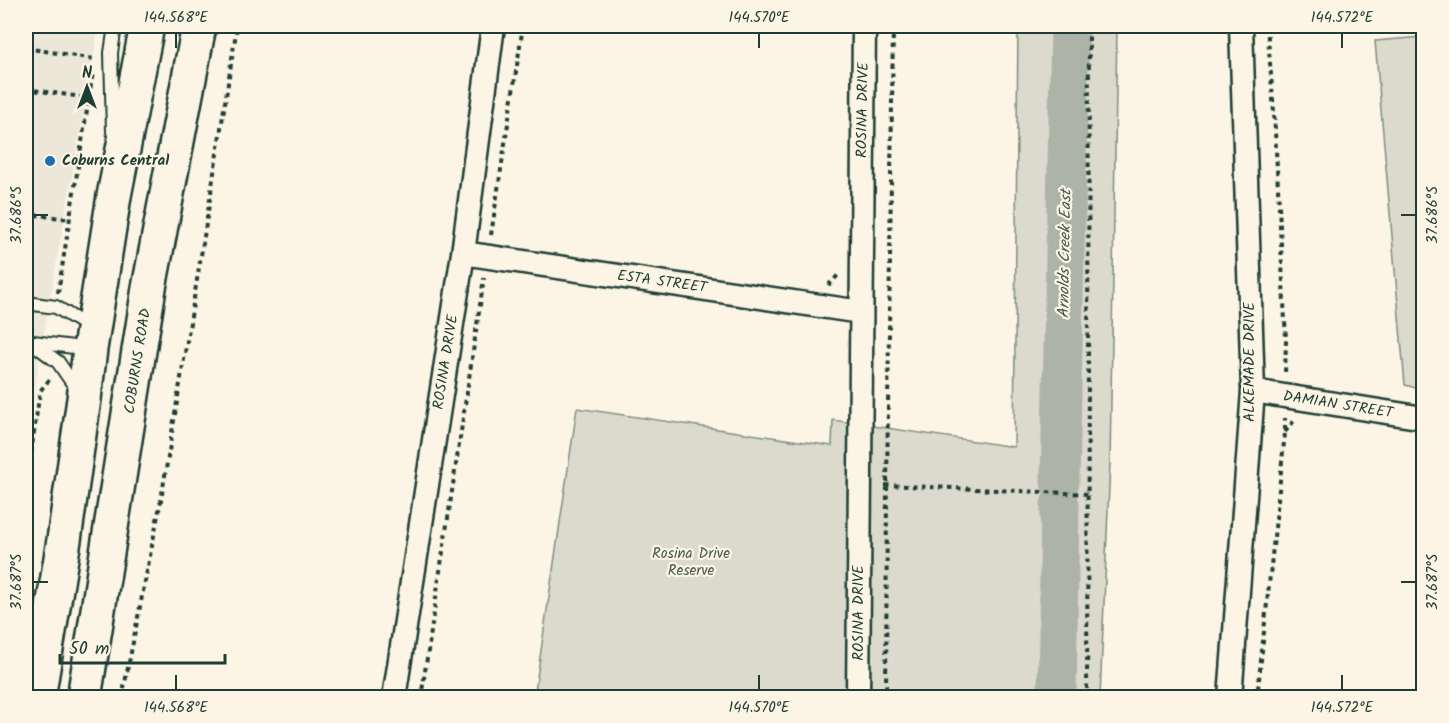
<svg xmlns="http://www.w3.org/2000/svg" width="1449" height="723" viewBox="0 0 1449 723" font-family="Kalam,sans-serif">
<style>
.built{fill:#ece7d8}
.green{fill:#dcdacc;stroke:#7e8c80;stroke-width:1.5}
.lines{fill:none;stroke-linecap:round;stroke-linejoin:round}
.river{stroke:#aeb3a7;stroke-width:39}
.service-casing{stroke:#1f3d34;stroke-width:16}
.minor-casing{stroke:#1f3d34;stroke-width:27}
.secondary-casing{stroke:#1f3d34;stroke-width:38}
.path{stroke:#1f3d34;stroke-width:4;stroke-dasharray:4.5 4.5;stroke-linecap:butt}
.service{stroke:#fcf5e5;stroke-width:12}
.minor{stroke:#fcf5e5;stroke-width:22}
.secondary{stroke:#fcf5e5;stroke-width:33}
.ticks{fill:none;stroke:#1f3d34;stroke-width:2}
.poi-dot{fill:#1f6fb2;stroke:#fcf5e5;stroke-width:2}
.labels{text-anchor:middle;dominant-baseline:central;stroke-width:4.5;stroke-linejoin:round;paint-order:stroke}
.street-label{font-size:15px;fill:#1f3d34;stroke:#fcf5e5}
.poi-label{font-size:15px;font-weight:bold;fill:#1f3d34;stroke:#fcf5e5;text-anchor:start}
.park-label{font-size:15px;fill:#455c52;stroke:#fcf5e5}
.water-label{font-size:16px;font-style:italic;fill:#435a51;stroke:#fcf5e5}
.neatline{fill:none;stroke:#1f3d34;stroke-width:2}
.ticks-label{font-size:15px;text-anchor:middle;fill:#1f3d34}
</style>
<rect width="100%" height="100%" fill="#fcf5e5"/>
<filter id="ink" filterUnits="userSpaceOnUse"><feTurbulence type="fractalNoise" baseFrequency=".0167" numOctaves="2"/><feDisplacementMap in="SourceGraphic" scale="12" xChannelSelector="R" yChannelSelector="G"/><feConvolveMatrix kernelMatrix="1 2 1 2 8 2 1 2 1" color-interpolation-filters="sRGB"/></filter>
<g filter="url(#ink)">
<path class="built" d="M26 26H99L39 360 26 459Z"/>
<path class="green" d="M1018 26H1117L1110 463 1100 697 534 698 577 408 832 446 833 420 1014 447Z
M1423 37H1424L1423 390 1405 385 1375 41Z"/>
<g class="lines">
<path class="river" d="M1060 482 1070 26
M1057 698 1060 505"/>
<g class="service-casing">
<path id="service" d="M113 132 111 53 115 26
M26 303 56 307 90 328
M31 342 58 362 78 391
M33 342 90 349"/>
</g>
<g class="minor-casing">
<path id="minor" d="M463 253 861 312
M1253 391 1424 418
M394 698 463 253 493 26
M858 698 864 26
M1230 698 1253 391 1241 26"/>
</g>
<g class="secondary-casing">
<path id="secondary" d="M38 698 64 540 84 399 90 349 114 196 147 26
M84 698 149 288 199 26"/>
</g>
<path class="path" d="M1267 26 1274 112 1286 340 1285 374
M26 48 94 59
M26 89 89 98
M26 214 70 219
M491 235 523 26
M828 283 830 284 840 273
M58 293 93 72
M1285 432 1294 421H1296
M885 485 1088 494
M26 488 40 391 50 379
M122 698 161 500 203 243 237 26
M421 698 484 278
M886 698 887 485 893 26
M1087 698 1089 26
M1257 698 1285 433V418"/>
<use href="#service" class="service"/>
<use href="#minor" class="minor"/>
<use href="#secondary" class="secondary"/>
</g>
</g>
<path class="ticks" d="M176 33V48M759 33V48M1342 33V48M33 215H48M1401 215H1416M33 582H48M1401 582H1416M176 675V690M759 675V690M1342 675V690"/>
<circle class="poi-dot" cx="50" cy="161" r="6"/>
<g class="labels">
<g class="street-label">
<text transform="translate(863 110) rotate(-89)">ROSINA DRIVE</text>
<text transform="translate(662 282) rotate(8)">ESTA STREET</text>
<text transform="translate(138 361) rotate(-81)">COBURNS ROAD</text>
<text transform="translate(446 362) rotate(-81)">ROSINA DRIVE</text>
<text transform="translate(1250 362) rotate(-90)">ALKEMADE DRIVE</text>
<text transform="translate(1338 405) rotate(9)">DAMIAN STREET</text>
<text transform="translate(859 613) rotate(-90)">ROSINA DRIVE</text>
</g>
<g class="poi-label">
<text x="62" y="161">Coburns Central</text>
</g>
<g class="park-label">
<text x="691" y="554">Rosina Drive<tspan x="691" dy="17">Reserve</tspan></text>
</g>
<g class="water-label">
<text transform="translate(1065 254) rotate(-89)">Arnolds Creek East</text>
</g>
</g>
<rect width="1449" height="723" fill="none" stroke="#fcf5e5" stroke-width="66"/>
<g transform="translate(87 87)" stroke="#fcf5e5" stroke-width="4.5" paint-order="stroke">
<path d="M0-4.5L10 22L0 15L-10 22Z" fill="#1f3d34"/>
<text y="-9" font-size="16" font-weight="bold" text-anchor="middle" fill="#1f3d34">N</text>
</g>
<path d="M60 654v9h165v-9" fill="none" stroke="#1f3d34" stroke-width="3"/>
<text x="69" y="654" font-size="18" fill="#1f3d34" stroke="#fcf5e5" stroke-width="4.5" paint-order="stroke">50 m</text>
<rect x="33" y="33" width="1383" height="657" class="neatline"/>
<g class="ticks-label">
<text x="176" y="22">144.568°E</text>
<text x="759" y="22">144.570°E</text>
<text x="1342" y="22">144.572°E</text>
<text transform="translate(16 215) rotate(-90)" y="5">37.686°S</text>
<text transform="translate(1432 215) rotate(-90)" y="5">37.686°S</text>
<text transform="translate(16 582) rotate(-90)" y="5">37.687°S</text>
<text transform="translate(1432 582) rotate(-90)" y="5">37.687°S</text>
<text x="176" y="712">144.568°E</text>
<text x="759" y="712">144.570°E</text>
<text x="1342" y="712">144.572°E</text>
</g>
</svg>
